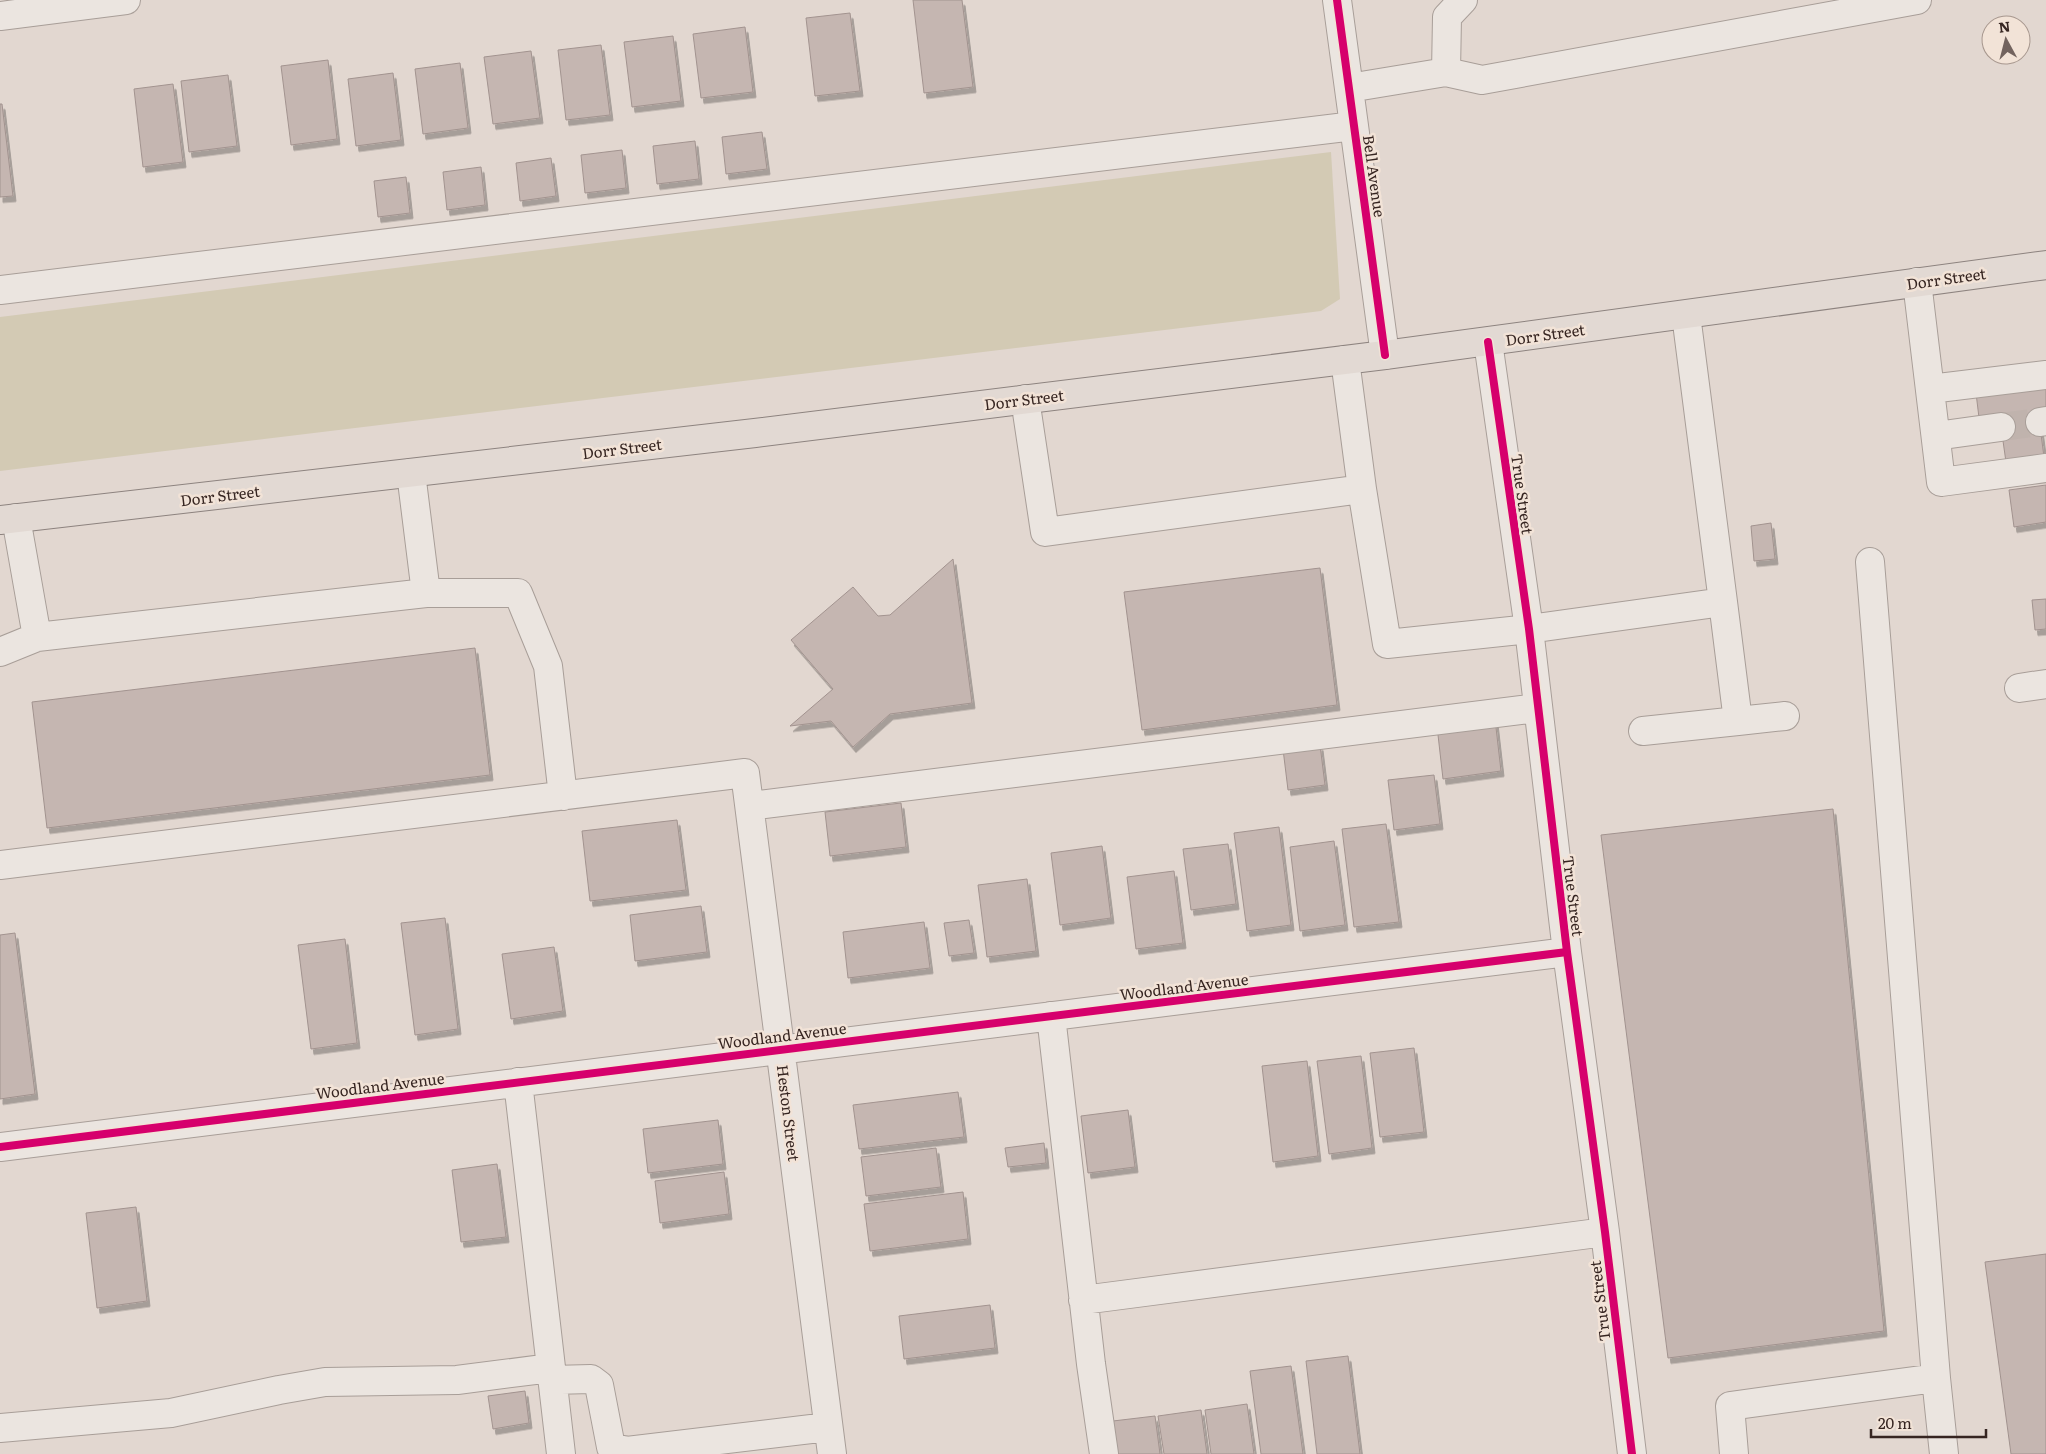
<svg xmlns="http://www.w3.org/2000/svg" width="2046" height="1454" viewBox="0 0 2046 1454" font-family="Literata,serif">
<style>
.green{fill:#d3cab4}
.building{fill:#c5b6b1;stroke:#a2938f;filter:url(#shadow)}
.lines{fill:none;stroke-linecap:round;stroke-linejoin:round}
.minor-tunnel{stroke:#c0b3ad;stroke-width:28;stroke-dasharray:28 14;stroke-linecap:butt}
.minor-casing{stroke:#a89e98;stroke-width:30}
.major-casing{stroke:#8d837f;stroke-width:30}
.minor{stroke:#ebe5e0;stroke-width:28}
.major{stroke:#e2d9d3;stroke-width:28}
.cycleway-casing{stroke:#f2e3d7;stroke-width:11}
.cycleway{stroke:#d6006c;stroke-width:8}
.labels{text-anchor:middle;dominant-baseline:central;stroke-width:5;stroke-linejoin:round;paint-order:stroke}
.street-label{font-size:15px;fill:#362521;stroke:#f2e3d7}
</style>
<defs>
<filter id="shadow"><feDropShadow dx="3" dy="5.5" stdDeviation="0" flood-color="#0004"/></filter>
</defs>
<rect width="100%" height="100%" fill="#e2d7d0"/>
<path class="green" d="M1331 152 1340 299 1321 311 0 471V317Z"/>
<path class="building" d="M913 0H962L973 87 924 93Z
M850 13 860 91 815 96 806 18Z
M745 27 753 92 701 98 693 34Z
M673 36 681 101 632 107 624 42Z
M601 45 610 115 566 120 558 50Z
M531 51 540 118 493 124 484 57Z
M328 60 337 139 291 145 281 66Z
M460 63 468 128 423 134 415 69Z
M393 73 401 140 356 146 348 79Z
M228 75 237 146 189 152 181 81Z
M173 84 183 162 143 167 134 89Z
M0 104H2L13 196 0 197Z
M762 132 767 169 726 174 722 137Z
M695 141 699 179 657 184 653 146Z
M622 150 626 188 585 193 581 155Z
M551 158 556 196 520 201 516 163Z
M481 167 485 205 447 210 443 172Z
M406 177 410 213 378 217 374 181Z
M2046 383V418L2039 419 2044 457 2006 462 2001 427 1980 426 1976 393Z
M2046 485V522L2014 527 2009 490Z
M1771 523 1775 559 1754 561 1751 526Z
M953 559 972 703 890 714 853 747 831 721 790 726 833 689 791 640 853 587 878 616 890 615Z
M1320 568 1337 705 1142 730 1124 592Z
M2046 599V629L2035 630 2032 600Z
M475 648 490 775 47 828 32 702Z
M1495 719 1501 771 1443 779 1437 726Z
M1320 745 1325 785 1288 790 1283 749Z
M1434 775 1440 824 1394 830 1388 780Z
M901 803 906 847 830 856 825 812Z
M1833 809 1884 1331 1668 1358 1601 835Z
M677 820 686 890 590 901 582 831Z
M1386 824 1399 922 1354 927 1342 829Z
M1279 827 1291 925 1247 931 1234 833Z
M1334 841 1345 925 1300 931 1290 847Z
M1228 844 1236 904 1191 910 1183 849Z
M1102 846 1111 918 1060 925 1051 853Z
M1174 871 1183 943 1136 949 1127 877Z
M1027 879 1036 951 987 957 978 885Z
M701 906 707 952 635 961 630 915Z
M445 918 458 1029 415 1035 401 923Z
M969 920 974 953 949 956 944 923Z
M924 922 930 968 848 978 843 932Z
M15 933 35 1094 0 1099V935Z
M345 939 357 1043 311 1049 298 945Z
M554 947 563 1011 511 1019 502 954Z
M1414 1048 1424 1132 1380 1137 1370 1053Z
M1361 1056 1372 1148 1329 1154 1317 1061Z
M1307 1061 1318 1156 1273 1162 1262 1066Z
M958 1092 964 1137 859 1149 853 1105Z
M1128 1110 1135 1167 1088 1173 1081 1116Z
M718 1120 723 1164 648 1173 643 1129Z
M1044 1143 1046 1163 1008 1167 1005 1148Z
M936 1148 941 1187 866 1196 861 1157Z
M497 1164 506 1237 461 1242 452 1170Z
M724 1172 729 1214 660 1223 655 1181Z
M963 1192 968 1239 870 1251 864 1204Z
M136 1207 147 1301 97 1308 86 1213Z
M2046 1254V1454H2011L1985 1262Z
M990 1305 995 1348 904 1359 899 1316Z
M1348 1356 1360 1454H1317L1306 1361Z
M1291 1366 1303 1454H1261L1250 1371Z
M525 1391 529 1423 493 1429 488 1396Z
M1247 1404 1254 1454H1211L1205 1410Z
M1201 1410 1207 1454H1164L1158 1416Z
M1155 1416 1160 1454H1117L1113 1421Z"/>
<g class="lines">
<path class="minor-tunnel" d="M2001 427 2040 422"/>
<g class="minor-casing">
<path id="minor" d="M1337 0 1385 355
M0 16 126 0
M1446 72 1447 17 1463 0
M1349 88 1446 72 1482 80 1917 0
M1917 282 1941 482 2046 468
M0 290 1354 126
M1488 342 1529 629 1567 952 1605 1232 1632 1454
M1345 360 1362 489
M1930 389 2046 375
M1025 399 1045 532 1362 489 1387 644 1529 629 1723 602 1686 315
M2040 422 2046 421
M1936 436 2001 427
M16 518 37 637
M1870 562 1936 1378
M426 593H518L548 666 563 796
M0 652 37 637 426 593 411 473
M2019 688 2046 684
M1738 721 1785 716
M1643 731 1738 721 1723 602
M750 806 1537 708
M0 865 745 773 832 1454
M1051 1016 1091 1364 1104 1454
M518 1082 561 1454
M0 1147 1567 952
M1083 1300 1605 1232
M552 1380 591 1379 599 1385 611 1447 627 1451 828 1427
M0 1428 171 1413 279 1390 325 1382 457 1380 551 1368
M1734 1454 1730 1406 1936 1378 1944 1454"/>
</g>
<g class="major-casing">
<path id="major" d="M0 520 755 433 1385 355 2046 265"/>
</g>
<use href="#minor" class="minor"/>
<use href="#major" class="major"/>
<g class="cycleway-casing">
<path id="cycleway" d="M1337 0 1385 355
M1488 342 1529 629 1567 952 1605 1232 1632 1454
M0 1147 1567 952"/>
</g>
<use href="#cycleway" class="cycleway"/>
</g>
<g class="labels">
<g class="street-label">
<text transform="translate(1375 176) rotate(82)">Bell Avenue</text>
<text transform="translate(1946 278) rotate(-8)">Dorr Street</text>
<text transform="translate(1545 334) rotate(-8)">Dorr Street</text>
<text transform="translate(1024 399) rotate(-7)">Dorr Street</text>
<text transform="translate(622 448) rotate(-7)">Dorr Street</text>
<text transform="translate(1523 494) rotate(82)">True Street</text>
<text transform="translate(220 495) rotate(-7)">Dorr Street</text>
<text transform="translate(1574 896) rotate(83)">True Street</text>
<text transform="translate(1184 986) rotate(-7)">Woodland Avenue</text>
<text transform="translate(782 1035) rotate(-7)">Woodland Avenue</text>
<text transform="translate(380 1085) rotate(-7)">Woodland Avenue</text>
<text transform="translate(789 1113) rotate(83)">Heston Street</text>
<text transform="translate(1599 1301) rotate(-97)">True Street</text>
</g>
</g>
<g transform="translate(2006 40) rotate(353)"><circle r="24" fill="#f2e3d7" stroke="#a7978e"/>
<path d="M0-4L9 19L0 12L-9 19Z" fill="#72635e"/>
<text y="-8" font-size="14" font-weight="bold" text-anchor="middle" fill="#362521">N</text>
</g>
<path d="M1871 1429v8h115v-8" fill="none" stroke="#362521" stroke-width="2.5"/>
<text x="1878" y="1429" font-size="15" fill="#362521" stroke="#f2e3d7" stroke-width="4" paint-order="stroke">20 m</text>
</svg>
